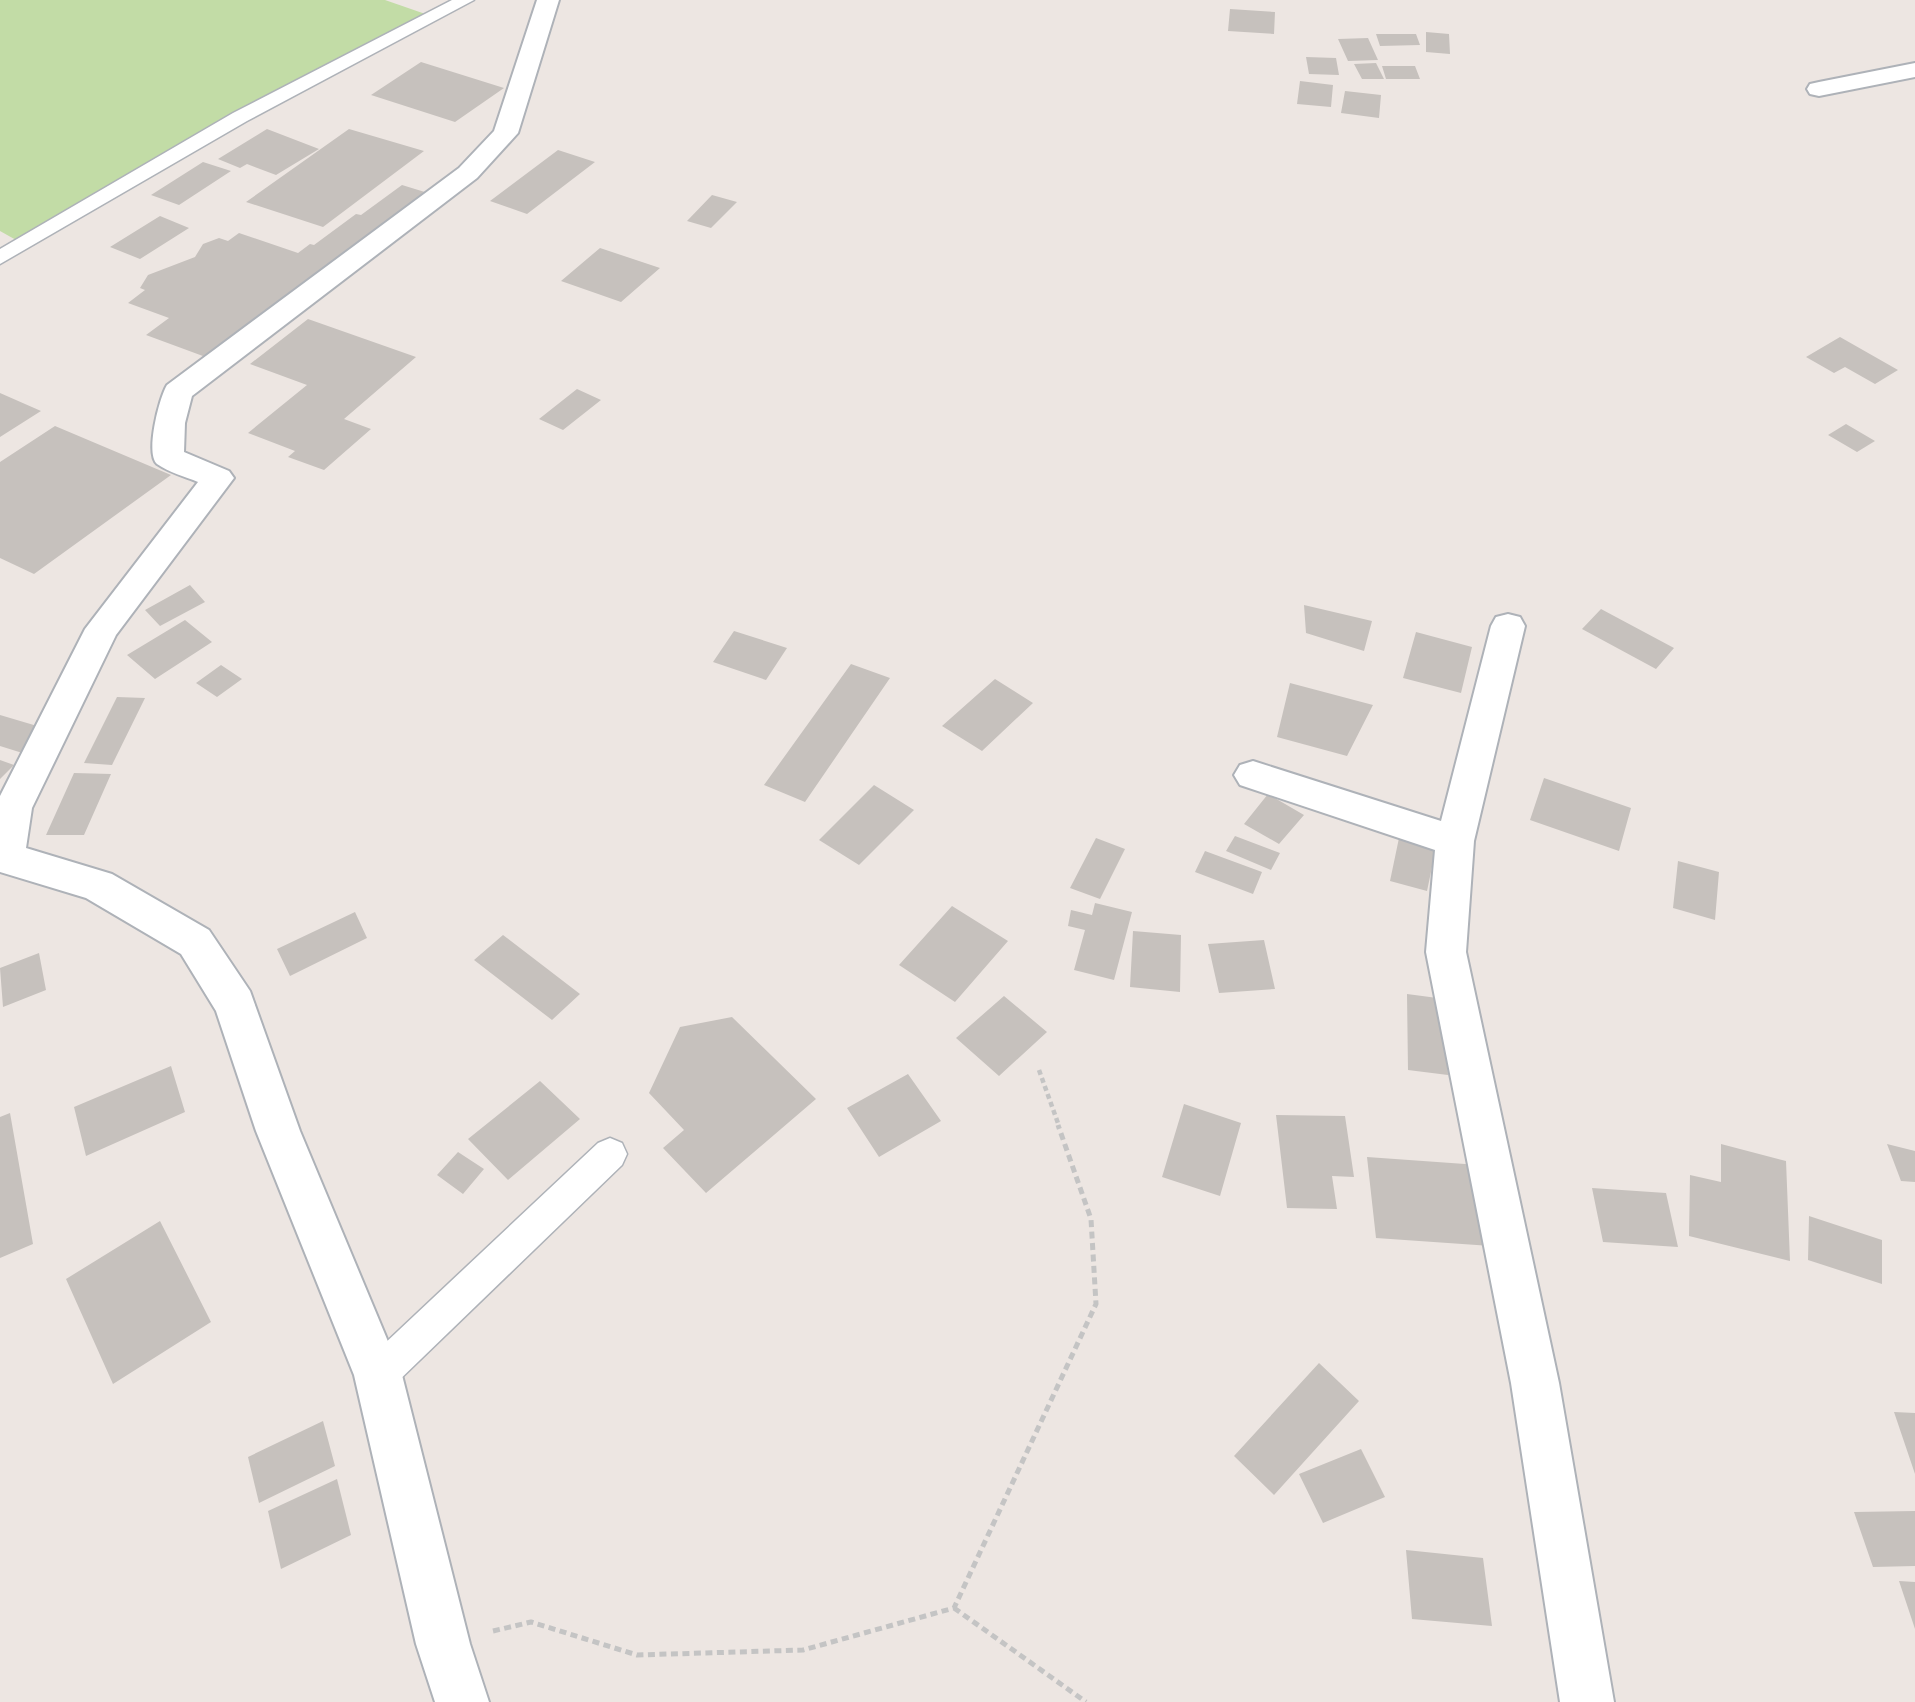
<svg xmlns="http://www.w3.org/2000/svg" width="1915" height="1702" viewBox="0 0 1915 1702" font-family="'PT Sans',sans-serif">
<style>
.green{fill:#c2dca6}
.building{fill:#c6c1bd}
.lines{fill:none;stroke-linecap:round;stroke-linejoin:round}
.service-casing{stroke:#aeb2b8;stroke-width:3}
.minor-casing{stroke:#aeb2b8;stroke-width:4}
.path-far1{stroke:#c4c4c4;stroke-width:4.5;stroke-dasharray:5 3.5;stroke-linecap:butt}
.path{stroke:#c4c4c4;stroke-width:5;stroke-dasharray:7 4.5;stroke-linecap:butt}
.service{fill:#fff;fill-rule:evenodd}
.minor{fill:#fff;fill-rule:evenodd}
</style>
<rect width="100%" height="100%" fill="#ede6e2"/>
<path class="green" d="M0 0H385L434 17 25 245 0 231Z"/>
<path class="building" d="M1230 9 1275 12 1274 34 1228 31Z
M1426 32 1449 34 1450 54 1426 52Z
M1376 34H1416L1420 45 1380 46Z
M1368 38 1378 60 1348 61 1338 39Z
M1306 57 1336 58 1339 75 1309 74Z
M421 62 504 88 455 122 371 95Z
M1376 63 1384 79H1362L1354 64Z
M1382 66H1415L1420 79H1386Z
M1300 81 1333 85 1331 107 1297 104Z
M1345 91 1381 95 1379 118 1341 113Z
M267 129 319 149 276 175 247 164 240 168 218 159Z
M349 129 424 151 323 227 246 202Z
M558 150 595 162 527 214 490 201Z
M203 162 231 171 179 205 151 195Z
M402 185 441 197 211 359 146 335 169 318 128 303 145 290 140 288 148 275 195 257 203 244 219 238 228 241 239 233 298 253 310 244 314 245 356 214 361 215Z
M712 195 737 202 711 228 687 221Z
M160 216 189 228 140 259 110 247Z
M600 248 660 268 621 302 561 281Z
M308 319 416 357 344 419 371 429 324 470 288 457 295 451 248 433 307 385 250 364Z
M1840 337 1898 370 1875 384 1845 367 1834 373 1806 357Z
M577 389 601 400 563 430 539 419Z
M0 393 41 411 0 437Z
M1846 424 1875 441 1857 452 1828 435Z
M55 426 171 475 34 574 0 558V462Z
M190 585 205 602 160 626 145 610Z
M1304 605 1372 621 1364 651 1306 633Z
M1601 609 1674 648 1656 669 1582 629Z
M185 620 212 642 155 679 127 655Z
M734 631 787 648 766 680 713 662Z
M1416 632 1472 647 1461 693 1403 678Z
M851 664 890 678 805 802 764 785Z
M221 665 242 679 217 697 196 683Z
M995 679 1033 703 982 751 942 726Z
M1290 683 1373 705 1347 756 1277 737Z
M117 697 145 698 112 765 84 763Z
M0 715 54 731 32 756 0 746Z
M0 760 14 765 0 779Z
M74 773 111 774 84 835H46Z
M1544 778 1631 808 1619 851 1530 820Z
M874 785 914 810 859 865 819 840Z
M1268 794 1304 815 1279 844 1244 824Z
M1235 836 1280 853 1271 870 1226 851Z
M1096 838 1125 849 1100 899 1070 888Z
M1399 838 1436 848 1427 891 1390 881Z
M1205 851 1262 872 1253 894 1195 872Z
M1678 861 1719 872 1715 920 1673 908Z
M1095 903 1132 912 1114 980 1074 970 1085 930 1068 926 1071 910 1092 915Z
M952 906 1008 941 955 1002 899 965Z
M355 912 367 938 290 976 277 949Z
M1133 931 1181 935 1180 992 1130 987Z
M503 935 580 994 552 1020 474 960Z
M1264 940 1275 989 1219 993 1208 944Z
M39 953 46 990 3 1007 0 968Z
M1407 994 1445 999 1448 1075 1408 1070Z
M1004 996 1047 1032 999 1076 956 1038Z
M732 1017 816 1099 706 1193 663 1148 684 1130 649 1093 680 1027Z
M171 1066 185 1112 86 1156 74 1107Z
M908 1074 941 1121 879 1157 847 1108Z
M540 1081 580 1119 508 1180 468 1139Z
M1184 1104 1241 1123 1220 1196 1162 1177Z
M10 1113 33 1244 0 1258V1117Z
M1276 1115 1345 1116 1354 1177 1332 1176 1337 1209 1287 1208Z
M1721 1144 1786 1161 1790 1261 1689 1236 1690 1175 1721 1182Z
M1887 1144 1915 1151V1182L1901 1181Z
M458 1152 484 1169 463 1194 437 1175Z
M1367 1157 1479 1165 1491 1246 1376 1238Z
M1592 1188 1666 1193 1678 1247 1603 1242Z
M1809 1216 1882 1240V1284L1808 1260Z
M160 1221 211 1322 113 1384 66 1279Z
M1319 1363 1359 1401 1274 1495 1234 1456Z
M1894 1412 1915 1413V1474Z
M323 1421 335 1466 259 1503 248 1457Z
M1361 1449 1385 1497 1323 1523 1299 1474Z
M337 1479 351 1535 281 1569 268 1511Z
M1915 1511V1566L1873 1567 1854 1512Z
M1406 1550 1483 1558 1492 1626 1412 1619Z
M1899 1581 1915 1582V1629Z"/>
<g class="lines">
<g class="service-casing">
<path id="service" d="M452 0H474L247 121 0 264V249L233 113Z
M610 1138 622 1143 627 1154 622 1165 391 1388 378 1394 365 1388 359 1375 365 1362 598 1143Z"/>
</g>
<g class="minor-casing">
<path id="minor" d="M537 0H559L518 133 477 178 192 396 185 423 184 452 229 471 234 478 116 635 32 808 26 848 112 874 209 930 250 991 300 1131 402 1375 470 1644 489 1702H435L416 1644 354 1375 256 1131 216 1011 181 954 86 898 0 872V796L85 629 198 482C186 477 168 472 157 464 145 454 159 398 167 385L459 168 494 131Z
M1915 63V77L1819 96 1810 94 1807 89 1810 84 1819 82Z
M1508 614 1520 617 1525 626 1474 841 1466 952 1559 1383 1614 1702H1560L1511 1383 1426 952 1435 850 1240 785 1234 775 1240 765 1253 761 1441 821 1491 626 1496 617Z"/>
</g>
<path class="path-far1" d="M1039 1070 1059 1126"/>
<path class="path" d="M954 1608 1086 1702
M493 1631 531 1622 637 1655 803 1650 954 1608 1096 1304 1091 1219 1058 1125"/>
<use href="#service" class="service"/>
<use href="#minor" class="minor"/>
</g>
</svg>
